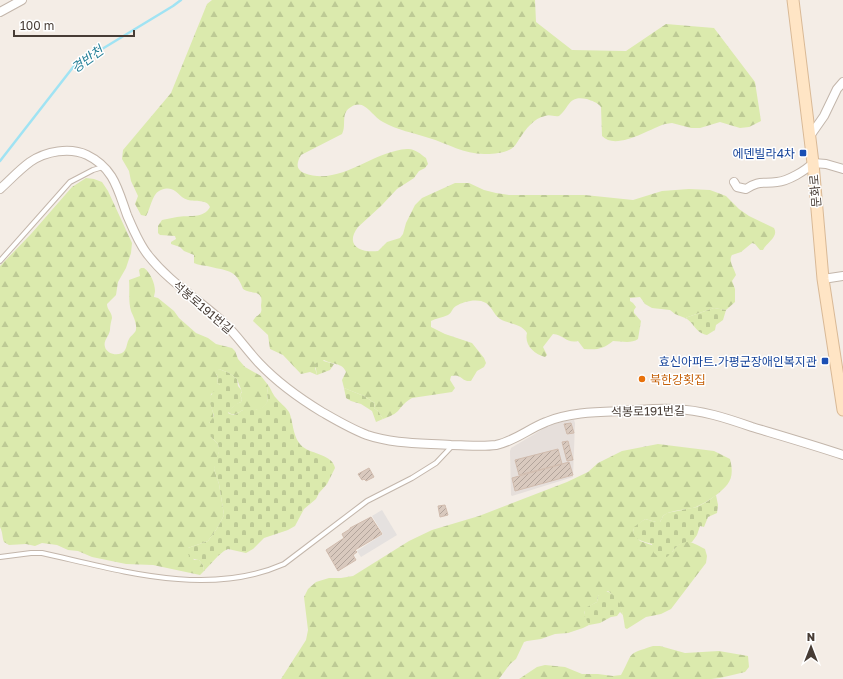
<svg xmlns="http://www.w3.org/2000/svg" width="843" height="679" viewBox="0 0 843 679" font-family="'Golos Text','Noto Sans KR',sans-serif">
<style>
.industrial{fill:#e6dfdb}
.forest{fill:url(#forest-firs)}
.cemetery{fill:url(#cemetery-stones)}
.parking{fill:#e5e1df}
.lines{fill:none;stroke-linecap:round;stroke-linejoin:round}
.stream{stroke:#a0e3f3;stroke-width:2.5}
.building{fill:url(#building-hatch);stroke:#d1bcae}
.service-casing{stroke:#c3b6ab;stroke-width:6}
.minor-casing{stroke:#c3b6ab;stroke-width:10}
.secondary-casing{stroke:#d9b996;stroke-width:13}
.service{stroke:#fff;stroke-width:4}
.minor{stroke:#fff;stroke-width:8}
.secondary{stroke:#ffe5c5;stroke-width:11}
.transit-dot{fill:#1a4fb4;stroke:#fff;stroke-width:1.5}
.food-dot{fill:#e8710a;stroke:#fff;stroke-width:1.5}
.labels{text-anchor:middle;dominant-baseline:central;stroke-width:3;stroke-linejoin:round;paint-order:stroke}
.transit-label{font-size:12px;fill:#164399;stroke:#fff;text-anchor:end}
.street-label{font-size:12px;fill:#473c35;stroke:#fff}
.food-label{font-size:12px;fill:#c56008;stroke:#fff;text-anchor:start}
.water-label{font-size:13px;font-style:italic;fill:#247f97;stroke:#fff}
</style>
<defs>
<pattern id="forest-firs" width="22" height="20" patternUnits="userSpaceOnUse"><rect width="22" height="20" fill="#dbeaad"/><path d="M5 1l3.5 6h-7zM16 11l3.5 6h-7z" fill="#bdca95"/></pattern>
<pattern id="cemetery-stones" width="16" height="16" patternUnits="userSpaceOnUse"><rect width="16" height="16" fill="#dbeaad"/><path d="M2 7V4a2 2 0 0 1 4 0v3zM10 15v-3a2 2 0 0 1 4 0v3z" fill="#bdca95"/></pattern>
<pattern id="building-hatch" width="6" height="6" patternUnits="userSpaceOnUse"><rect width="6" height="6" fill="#d9c9be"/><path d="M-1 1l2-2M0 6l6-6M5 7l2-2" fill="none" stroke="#b2a49b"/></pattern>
</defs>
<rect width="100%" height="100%" fill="#f4ede6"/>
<path class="industrial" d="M574 420 575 423 573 477 512 496 511 495 510 451 511 448 548 426 565 421Z"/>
<path class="forest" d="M212 0H535L536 22 572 50 626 51 666 24 714 28 755 82 761 121 749 127 740 128 720 122 700 128H691L672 123 665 124C649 129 616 151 602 136L601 107C597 102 592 101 587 99 568 95 570 107 559 116 554 117 550 114 545 116 534 118 526 129 520 138 517 142 515 147 511 149 504 153 494 154 487 154 465 155 449 144 429 138 414 133 397 130 383 122 372 117 365 98 351 107 340 113 347 125 342 134L301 155C297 162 295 169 304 173 340 187 372 151 407 149 414 148 421 154 426 158L428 164 425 168 419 171 414 178 397 189 381 206 358 227C344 246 361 253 378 251L387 242 400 238 403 234 406 223 415 205 422 198 455 183H469L484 190 496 193 509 195H585L633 200 662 191 689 189 710 190 726 196 739 209 749 216 774 228C779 237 767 242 763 250H760L755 244 752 243 741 252 732 255C728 261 734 268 736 275L732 281 735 289V302L726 310 714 308 685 318 675 314 670 310 652 308 645 304 640 297 630 298V301L633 303 636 307 634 310V313L641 321 638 339C631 344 621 341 613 341 603 349 598 350 584 349L578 341C567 344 564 335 553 334L543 347 547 355 545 357C534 354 524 345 527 333 522 324 509 324 500 319 494 315 492 307 486 303 478 298 464 301 456 306 452 308 452 313 448 315 442 318 436 318 431 321V327L445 334 472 343 484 358 486 363 484 367 477 371 471 381C461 382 462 373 451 376L450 380 455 388 452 392 412 398C405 402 402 406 398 411 394 415 388 417 383 419L378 411 374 408 375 403 373 402 364 396 344 388 342 380 346 372C342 362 332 365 324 360L315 368 317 375 310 372 301 374 283 355 270 349 268 335 253 321C255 316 259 316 261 312 262 309 261 308 261 305 264 289 252 295 243 289 236 268 225 271 207 266 202 265 198 265 194 263V255L184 251 180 247 171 244V242L176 239 175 236 160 235 158 233V226L162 220C167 219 172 218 177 217 188 215 204 219 210 207 207 199 195 202 188 200 177 197 176 184 161 190 152 193 151 208 146 216L141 215 135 204 138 196 131 181 129 171 122 159 123 150 171 93 207 4Z
M86 178 94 179 102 182 108 191 132 243 131 253 126 268 118 282 116 295 107 304C107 310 112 312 112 318 111 322 110 326 110 330 109 337 103 340 105 347 107 355 121 357 125 350 127 347 127 342 129 339 131 335 136 333 136 329 137 323 133 316 131 311 128 301 130 290 129 280L140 276 139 270 141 268H144C150 272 155 283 155 291 155 293 154 295 154 297L158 298 174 311 179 318 196 333 208 338 216 344 232 348 235 351 238 359 245 367 261 376 268 385 267 394 268 399C266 411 253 411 243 410 237 413 234 417 228 412V411L236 404 241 402 242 399 240 395 242 392 237 379 229 373 219 369 216 374 218 377 217 383 220 385V389L211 394C211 397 210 401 211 404 212 413 217 416 209 423L211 437 218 444 219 448V452L214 469 219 484 224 515 218 527 208 541 188 548 194 560H199L203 565 204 571 200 575 153 565 126 564 92 557 78 551 68 550 57 545 42 543 35 546 26 544 9 545 4 542C2 537 3 533 0 527V266L31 234 72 187Z
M658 444 714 451 730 459C735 479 729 485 715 496 709 500 703 504 696 507 687 510 669 510 663 516 662 518 661 520 660 522H656L645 519 634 528 633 532 640 541 672 552C684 536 689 541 705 549L707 556 706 563 671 609 661 614 646 617 627 629 625 628C623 613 621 600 608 591L598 596 597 602 588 607 584 612 589 625 583 628 568 633 555 634 541 639 527 641 524 642 516 659 510 664 499 679H281L306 640 308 630 304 597 308 589 316 582 329 578H341L353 576 409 541 432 530 479 516 567 482 588 472 598 463 622 451Z
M653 646H660L685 653 719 651 748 656 749 667 745 672 720 678 711 679H519L537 667 545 665 565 667 582 674H598L613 676 621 675C634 652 625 655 653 646Z"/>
<path class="cemetery" d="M714 308 726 310 723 320 716 325 715 330 707 335C695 333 694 322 685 318Z
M320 360 334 364 330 370 317 375 315 364Z
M219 369 229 373 237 379 238 386 242 391 240 395 242 399 241 402C237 404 230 408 228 413 235 417 237 413 243 410 253 410 265 411 268 399L267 394 268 385C271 389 273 395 276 398 280 403 285 406 289 412 294 423 292 438 303 447 312 454 333 455 335 468L327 484 319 493 316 499 304 509 295 526 288 530 264 538 253 549 246 553 228 549 224 551 218 556 204 571 203 565 199 560C193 559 189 559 187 551L188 548 208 541 218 527 224 515 219 484 214 469 215 461 219 452V448L218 444 211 437 207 426 214 416C213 410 207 400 212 394 213 391 218 390 220 388V385L217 383 218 377 215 372Z
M344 388 364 396 373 402 375 403 374 408 378 411 383 419 376 422 372 411 361 404 351 401 346 398Z
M716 495 718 505 717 513 708 517 704 527 700 526 697 535 692 542C677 541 677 548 667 557H659L654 553 652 544C643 541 636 541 633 532L634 527 645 519 656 522H660L663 516 667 513 697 507 708 501Z
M605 591C616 593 621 604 623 615L620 612 617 616 611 617 600 623 589 625C586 619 583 614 585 608L597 602 598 596Z"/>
<path class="parking" d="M382 510 397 535 361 557 357 551 383 534 372 516Z"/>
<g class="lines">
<path class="stream" d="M0 161 74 66 173 6 181 0"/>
</g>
<path class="building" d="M571 423 574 433 567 434 564 424Z
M568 441 573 460 567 461 562 442Z
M558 449 562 464 519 475 515 460Z
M569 462 573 475 515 491 512 478Z
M369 468 374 477 366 481 364 479 362 480 358 474Z
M445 505 448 515 440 517 438 506Z
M371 517 382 534 355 550 357 552 353 555 356 560 338 571 326 550 344 538 342 534 350 529V528Z"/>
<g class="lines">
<g class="service-casing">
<path id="service" d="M0 261 70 182 93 170 103 167
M0 557 31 553H42C119 570 207 598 284 564L367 501 412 478 436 463 453 445"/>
</g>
<g class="minor-casing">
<path id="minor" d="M0 12 22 0
M810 136 824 116 837 89 843 82
M734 182 737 187 746 189C759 180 763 184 777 182 788 181 805 171 813 163L826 164 843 169
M0 189C10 180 19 170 30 162 46 151 70 147 87 155 114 168 118 190 127 215 133 229 139 244 148 255 169 282 198 299 223 322 236 334 246 349 259 363 277 382 299 398 322 412 336 420 351 429 367 435 393 444 423 443 451 445 465 445 481 447 496 445 515 441 528 429 546 422 570 412 598 412 624 411 641 410 658 408 674 409 702 410 726 418 752 427 782 436 813 445 843 455
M823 279 843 276"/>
</g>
<g class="secondary-casing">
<path id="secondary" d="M793 0 813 163 823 279 843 410"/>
</g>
<use href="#service" class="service"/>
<use href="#minor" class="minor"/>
<use href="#secondary" class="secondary"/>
</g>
<g class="transit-dot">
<rect x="799" y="149" width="8" height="8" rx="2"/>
<rect x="821" y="357" width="8" height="8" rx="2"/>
</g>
<circle class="food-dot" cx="642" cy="379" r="4"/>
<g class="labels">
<g class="transit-label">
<text x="795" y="153">에덴빌라4차</text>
<text x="817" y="361">효신아파트.가평군장애인복지관</text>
</g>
<g class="street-label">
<text transform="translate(815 191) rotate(-95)">문화로</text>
<text transform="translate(203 307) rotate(40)">석봉로191번길</text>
<text transform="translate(648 411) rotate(-1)">석봉로191번길</text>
</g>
<g class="food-label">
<text x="650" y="379">북한강횟집</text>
</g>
<g class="water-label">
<text transform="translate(87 59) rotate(-36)">경반천</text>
</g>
</g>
<g transform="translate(811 647)" stroke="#ffffff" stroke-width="3" paint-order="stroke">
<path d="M0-3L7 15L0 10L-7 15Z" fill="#473c35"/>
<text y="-6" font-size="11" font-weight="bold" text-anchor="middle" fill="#473c35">N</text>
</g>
<path d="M14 30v6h120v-6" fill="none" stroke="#473c35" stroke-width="2"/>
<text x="20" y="30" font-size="12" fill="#473c35" stroke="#ffffff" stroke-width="3" paint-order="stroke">100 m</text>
</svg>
